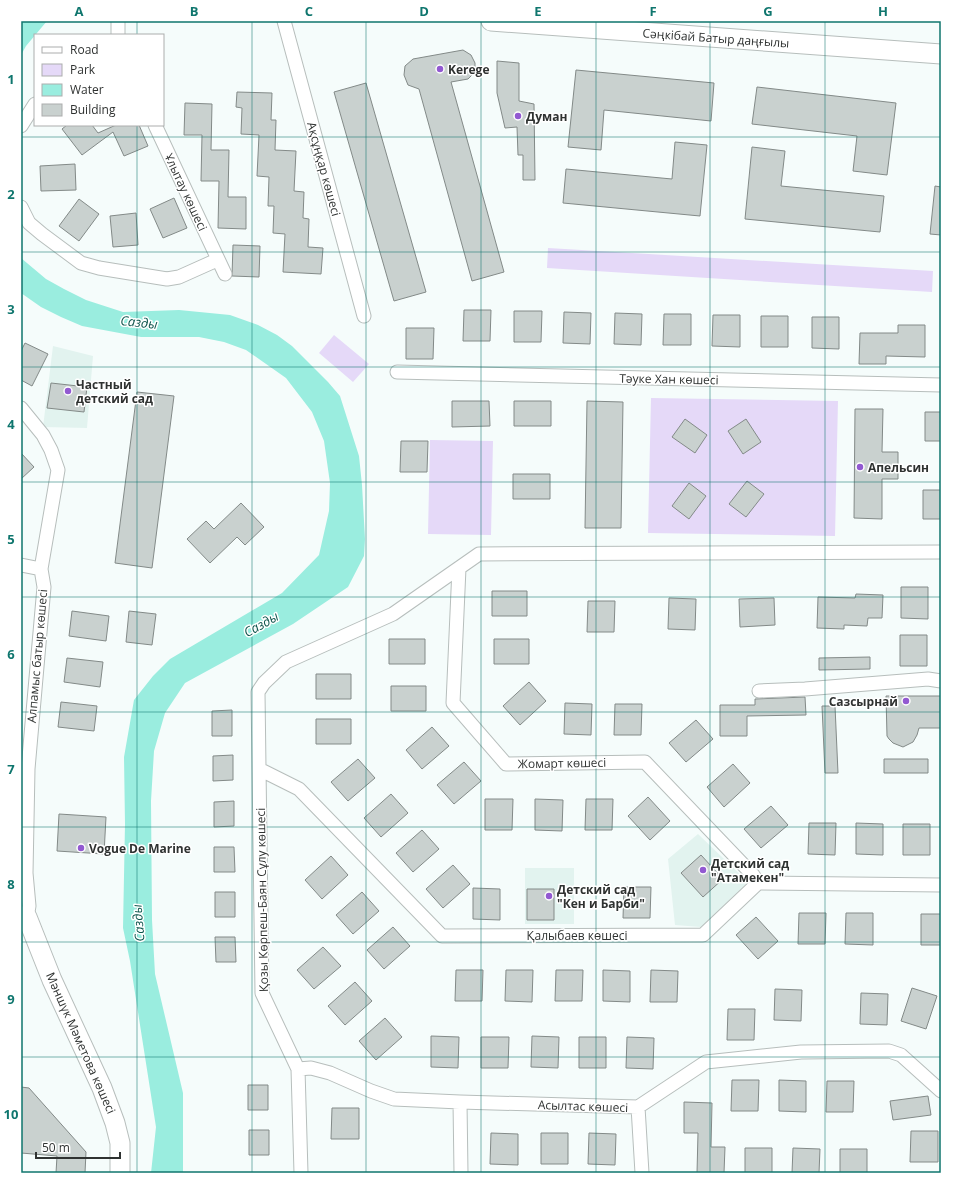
<svg xmlns="http://www.w3.org/2000/svg" width="962" height="1194" viewBox="0 0 962 1194" font-family="'Open Sans',sans-serif">
<style>
.built{fill:#e2f3ef}
.green{fill:#e5d9f8}
.water{fill:#9aeddf}
.building{fill:#c9d1cf;stroke:#838a88}
.lines{fill:none;stroke-linecap:round;stroke-linejoin:round}
.street-casing{stroke:#b7bebc;stroke-width:15}
.secondary-casing{stroke:#b7bebc;stroke-width:21}
.street{stroke:#fff;stroke-width:13}
.secondary{stroke:#fff;stroke-width:19}
.grid{fill:none;stroke:#0f766e;stroke-width:1;stroke-opacity:0.55}
.poi-dot{fill:#9259d1;stroke:#fff;stroke-width:1.5}
.labels{text-anchor:middle;dominant-baseline:central;stroke-width:3;stroke-linejoin:round;paint-order:stroke}
.street-label{font-size:12px;fill:#2f3231;stroke:#fff}
.poi-label{font-size:12px;font-weight:bold;fill:#2f3231;stroke:#fff;text-anchor:start}
.water-label{font-size:13px;font-style:italic;fill:#0e554c;stroke:#fff}
.neatline{fill:none;stroke:#0f766e;stroke-width:1.5}
.grid-label{font-size:13px;text-anchor:middle;font-weight:bold;fill:#0f766e}
</style>
<rect width="100%" height="100%" fill="#f5fcfb"/>
<path class="built" d="M53 346 93 356 87 428 43 427Z
M698 834 748 882 701 927 675 925 668 859Z
M525 868H574V924H525Z"/>
<path class="green" d="M548 248 933 271 932 292 547 268Z
M334 335 369 364 353 382 319 353Z
M651 398 838 401 835 536 648 533Z
M430 440 493 441 491 535 428 534Z"/>
<path class="water" d="M21 21H47L26 46 21 55Z
M21 258 46 279 64 289 86 300 123 312 179 310 230 315 258 325 277 335 292 346 328 382 340 396 359 456 362 485 365 539 364 556 348 587 293 624 185 683 165 713 154 751 151 801 152 920 155 974 183 1093V1173H151L156 1127 130 961 123 928 125 824 124 757 134 700 153 676 170 659 282 593 319 555 329 511 330 483 324 441 312 412 286 378 246 350 224 342 199 337H141L82 326 61 317 41 307 21 293Z"/>
<path class="building" d="M463 50 471 55 475 63V72L468 79 451 82 504 272 472 281 419 89 408 85 404 75 405 66 413 59Z
M497 61 519 63V101L534 104 535 180H523V155H518L517 127 505 128 497 93Z
M576 70 714 83 711 121 604 110 601 150 568 147Z
M366 83 426 292 394 301 334 92Z
M757 87 896 103 887 175 853 171 857 136 752 124Z
M237 92 272 93 271 120H276L275 150 296 151 294 191 304 192 303 218 309 219 308 247 323 248 321 274 283 272 285 234 273 233 274 206H268L269 177 257 176 259 135 241 134 242 108 236 107Z
M185 103 212 104 211 150H229L228 197H246V229L218 228 219 181H201L202 135H184Z
M67 125H92L98 133 116 125H139L148 146 124 156 113 132 82 155 62 129Z
M675 142 707 145 700 216 563 203 566 169 672 179Z
M752 147 785 151 781 186 884 196 880 232 745 219Z
M75 164 76 190 41 191 40 166Z
M935 186 941 187V235L930 234Z
M174 198 187 228 163 238 150 209Z
M79 199 99 214 79 241 59 226Z
M136 213 138 245 113 247 110 216Z
M233 245 260 246 259 277 232 276Z
M464 310H491L490 341H463Z
M514 311H542L541 342H514Z
M564 312 591 313 590 344 563 343Z
M615 313 642 314 641 345 614 344Z
M664 314H691V345H663Z
M713 315H740V347L712 346Z
M761 316H788V347H761Z
M812 317H839V349L812 348Z
M898 325H925V357L886 356V364H859L860 333H898Z
M406 328H434L433 359H406Z
M25 343 48 354 32 386 21 380V351Z
M51 383 87 387 84 412 47 408Z
M137 392 174 396 152 568 115 563Z
M452 401H489L490 426 452 427Z
M514 401H551V426H514Z
M587 401 623 402 621 528H585Z
M855 409H883L882 452H898V479H882V519L854 518Z
M925 412H941V441H925Z
M685 419 707 435 695 453 672 437Z
M746 419 761 442 743 454 728 431Z
M401 441H428L427 472H400Z
M21 453 34 467 21 479Z
M513 474H550V499H513Z
M747 481 764 494 746 517 729 504Z
M689 483 706 496 689 519 672 506Z
M923 490H941V519H923Z
M241 503 264 527 245 545 237 537 210 563 187 539 206 521 214 529Z
M901 587H928V619L901 618Z
M492 591H527V616H492Z
M856 594 883 595 882 618H868L867 626 844 625V629L817 628 818 597 855 598Z
M669 598 696 599 695 630 668 629Z
M774 598 775 625 740 627 739 599Z
M588 601H615L614 632H587Z
M72 611 109 616 106 641 69 636Z
M129 611 156 614 152 645 126 642Z
M900 635H927V666H900Z
M389 639H425V664H389Z
M494 639H529V664H494Z
M870 657V669L819 670V658Z
M67 658 103 662 100 687 64 682Z
M316 674H351V699H316Z
M529 682 546 701 520 725 503 706Z
M391 686H426V711H391Z
M886 696H941V728H919L917 735 913 742 903 747 893 743 889 739 887 736Z
M805 697 806 715 747 716V736H720V705H755V699Z
M61 702 97 706 94 731 58 727Z
M565 703 592 704 591 735 564 734Z
M615 704H642L641 735H614Z
M822 706H835L838 773H825Z
M232 710V736H212V711Z
M316 719H351V744H316Z
M696 720 713 739 686 762 669 743Z
M432 727 449 746 422 769 406 750Z
M233 755V780L213 781V756Z
M358 759 375 778 348 801 331 782Z
M884 759H928V773H884Z
M464 762 481 781 454 804 437 785Z
M733 764 750 783 724 807 707 787Z
M391 794 408 813 381 837 364 818Z
M648 797 670 821 650 840 628 816Z
M485 799H513L512 830H485Z
M535 799 563 800 562 831 535 830Z
M586 799H613L612 830H585Z
M234 801V826L214 827V802Z
M771 806 788 825 761 848 744 829Z
M59 814 106 817 104 854 57 851Z
M809 823H836L835 855 808 854Z
M856 823 883 824V855L856 854Z
M903 824H930V855H903Z
M422 830 439 849 413 872 396 853Z
M214 847H234L235 872H214Z
M701 855 723 879 703 897 681 873Z
M331 856 348 875 322 899 305 880Z
M453 865 470 884 443 908 426 889Z
M624 887H651L650 918H623Z
M473 888 500 889V920L473 919Z
M527 889H554V920H527Z
M215 892H235V917H215Z
M362 892 379 911 353 934 336 915Z
M799 913H826L825 944H798Z
M846 913H873V945L845 944Z
M921 914H941V945H921Z
M756 917 778 941 758 959 736 935Z
M393 927 410 946 384 969 367 950Z
M215 937H235L236 962H216Z
M323 947 341 966 314 989 297 970Z
M456 970H483L482 1001H455Z
M506 970H533L532 1002 505 1001Z
M556 970H583L582 1001H555Z
M603 970 630 971V1002L603 1001Z
M651 970 678 971 677 1002H650Z
M355 982 372 1001 345 1025 328 1006Z
M912 988 937 996 926 1029 901 1021Z
M775 989 802 990 801 1021 774 1020Z
M861 993 888 994 887 1025 860 1024Z
M728 1009H755L754 1040H727Z
M385 1018 402 1037 376 1060 359 1041Z
M431 1036 459 1037 458 1068 431 1067Z
M532 1036 559 1037 558 1068 531 1067Z
M481 1037H509L508 1068H481Z
M579 1037H606V1068H579Z
M627 1037 654 1038 653 1069 626 1068Z
M732 1080H759L758 1111H731Z
M779 1080 806 1081V1112L779 1111Z
M827 1081H854L853 1112H826Z
M248 1085H268V1110H248Z
M21 1087 29 1088 86 1152 85 1173H56L57 1156 21 1153Z
M928 1096 931 1115 893 1120 890 1101Z
M684 1102 712 1103 711 1147H725L724 1173H697L698 1133H684Z
M332 1108H359V1139H331Z
M249 1130H269V1155H249Z
M911 1131H938V1162H910Z
M491 1133 518 1134V1165L490 1164Z
M541 1133H568V1164H541Z
M589 1133 616 1134 615 1165 588 1164Z
M745 1148H772V1173H745Z
M793 1148 820 1149 819 1173H792Z
M840 1149H867V1173H840Z"/>
<g class="lines">
<g class="street-casing">
<path id="street" d="M284 21 364 316
M118 35V21
M155 125 225 274
M21 126 35 104
M21 207 29 223 42 234 81 263 99 268 167 279 179 277 217 260
M397 372 941 385
M21 408 43 435 51 450 58 470 41 569 44 587 28 769 26 873 29 906 27 917
M21 565 41 569
M459 568 453 703 506 764 645 762 753 875 758 883
M759 691 805 689 928 679 941 681
M259 769 299 789 442 936 703 935 758 883 941 885
M298 1069 311 1068 330 1073 371 1091 394 1099 460 1102 638 1107 706 1062 801 1052 889 1051 901 1055 941 1091
M460 1102 461 1173
M638 1107 642 1173
M301 1173 298 1069 262 993 258 692 264 683 286 662 393 614 479 554 941 552"/>
</g>
<g class="secondary-casing">
<path id="secondary" d="M491 21 941 54
M21 918 27 917 52 980 102 1088 115 1123 120 1143V1173"/>
</g>
<use href="#street" class="street"/>
<use href="#secondary" class="secondary"/>
</g>
<path class="grid" d="M137 21V35M252 21V1173M366 21V1173M481 21V1173M596 21V1173M710 21V1173M825 21V1173M137 125V1173M21 137H941M21 252H941M21 367H941M21 482H941M21 597H941M21 712H941M21 827H941M21 942H941M21 1057H941"/>
<g class="poi-dot">
<circle cx="440" cy="69" r="4"/>
<circle cx="518" cy="116" r="4"/>
<circle cx="68" cy="391" r="4"/>
<circle cx="860" cy="467" r="4"/>
<circle cx="906" cy="701" r="4"/>
<circle cx="81" cy="848" r="4"/>
<circle cx="703" cy="870" r="4"/>
<circle cx="549" cy="896" r="4"/>
</g>
<g class="labels">
<g class="street-label">
<text transform="translate(716 38) rotate(4)">Сәңкібай Батыр даңғылы</text>
<text transform="translate(324 169) rotate(75)">Ақсұңқар көшесі</text>
<text transform="translate(186 192) rotate(65)">Ұлытау көшесі</text>
<text transform="translate(669 379) rotate(1)">Тәуке Хан көшесі</text>
<text transform="translate(37 656) rotate(-85)">Алпамыс батыр көшесі</text>
<text transform="translate(562 763) rotate(-1)">Жомарт көшесі</text>
<text transform="translate(262 900) rotate(-91)">Қозы Көрпеш-Баян Сұлу көшесі</text>
<text x="577" y="935">Қалыбаев көшесі</text>
<text transform="translate(81 1043) rotate(66)">Мәншүк Мәметова көшесі</text>
<text transform="translate(583 1106) rotate(2)">Асылтас көшесі</text>
</g>
<g class="poi-label">
<text x="448" y="69">Kerege</text>
<text x="526" y="116">Думан</text>
<text x="76" y="384">Частный<tspan x="76" dy="14">детский сад</tspan></text>
<text x="868" y="467">Апельсин</text>
<text x="898" y="701" text-anchor="end">Сазсырнай</text>
<text x="89" y="848">Vogue De Marine</text>
<text x="711" y="863">Детский сад<tspan x="711" dy="14">"Атамекен"</tspan></text>
<text x="557" y="889">Детский сад<tspan x="557" dy="14">"Кен и Барби"</tspan></text>
</g>
<g class="water-label">
<text transform="translate(139 322) rotate(6)">Сазды</text>
<text transform="translate(261 624) rotate(-29)">Сазды</text>
<text transform="translate(138 923) rotate(-95)">Сазды</text>
</g>
</g>
<rect width="962" height="1194" fill="none" stroke="#ffffff" stroke-width="44"/>
<rect x="34" y="34" width="130" height="92" fill="#ffffff" stroke="#acadad"/>
<rect x="42" y="47" width="20" height="6" fill="#ffffff" stroke="#acadad"/>
<text x="70" y="54" font-size="12" fill="#2f3231">Road</text>
<rect x="42" y="64" width="20" height="12" fill="#e5d9f8" stroke="#acadad"/>
<text x="70" y="74" font-size="12" fill="#2f3231">Park</text>
<rect x="42" y="84" width="20" height="12" fill="#9aeddf" stroke="#acadad"/>
<text x="70" y="94" font-size="12" fill="#2f3231">Water</text>
<rect x="42" y="104" width="20" height="12" fill="#c9d1cf" stroke="#acadad"/>
<text x="70" y="114" font-size="12" fill="#2f3231">Building</text>
<path d="M36 1152v6h84v-6" fill="none" stroke="#2f3231" stroke-width="2"/>
<text x="42" y="1152" font-size="12" fill="#2f3231" stroke="#ffffff" stroke-width="3" paint-order="stroke">50 m</text>
<rect x="22" y="22" width="918" height="1150" class="neatline"/>
<g class="grid-label">
<text x="79" y="16">A</text>
<text x="194" y="16">B</text>
<text x="309" y="16">C</text>
<text x="424" y="16">D</text>
<text x="538" y="16">E</text>
<text x="653" y="16">F</text>
<text x="768" y="16">G</text>
<text x="883" y="16">H</text>
<text x="11" y="84">1</text>
<text x="11" y="199">2</text>
<text x="11" y="314">3</text>
<text x="11" y="429">4</text>
<text x="11" y="544">5</text>
<text x="11" y="659">6</text>
<text x="11" y="774">7</text>
<text x="11" y="889">8</text>
<text x="11" y="1004">9</text>
<text x="11" y="1119">10</text>
</g>
</svg>
